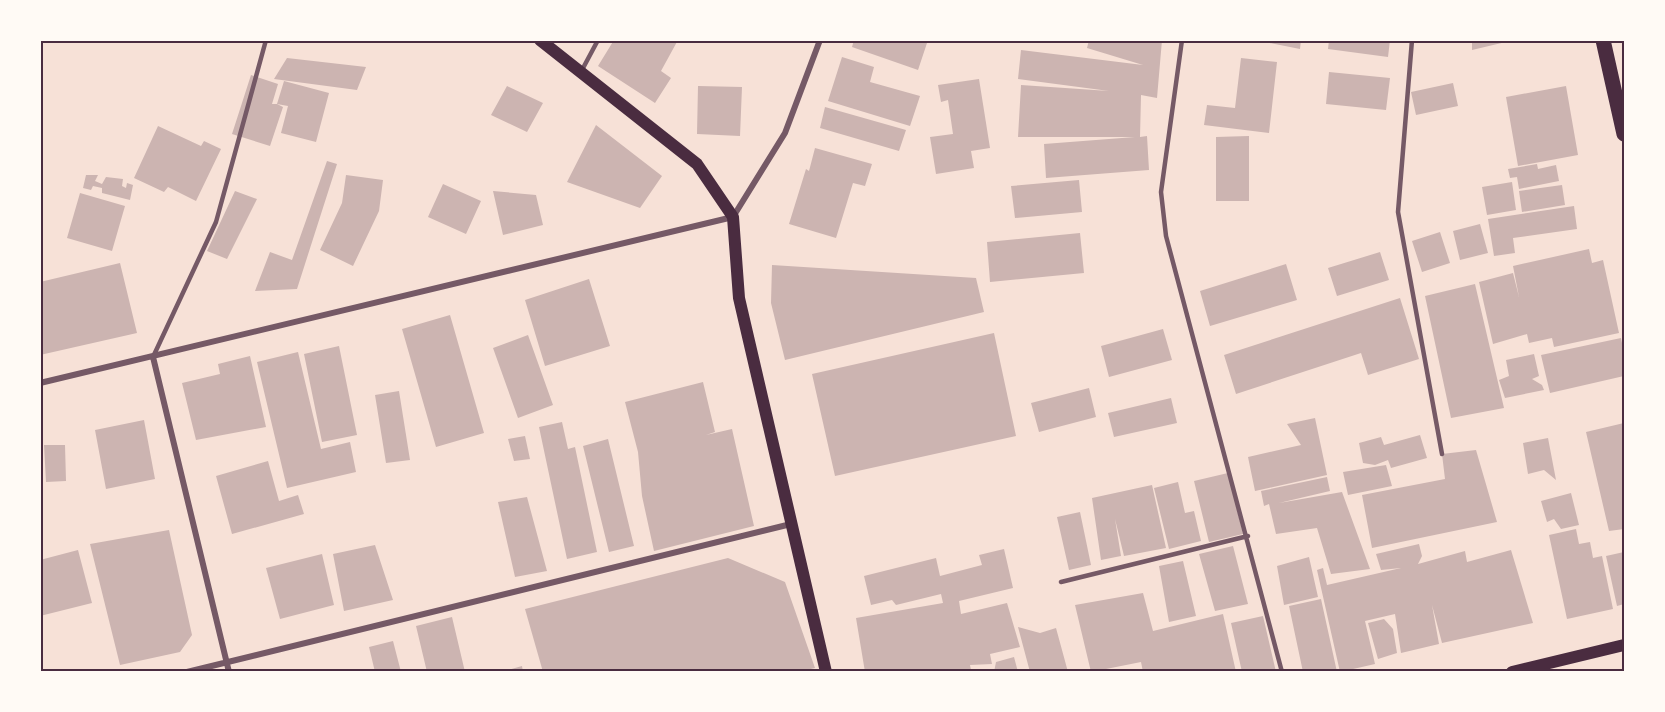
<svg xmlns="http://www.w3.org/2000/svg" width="1665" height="712" viewBox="0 0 1665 712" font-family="Spectral,serif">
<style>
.building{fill:#ccb4b1}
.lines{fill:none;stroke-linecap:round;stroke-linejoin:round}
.service{stroke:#755966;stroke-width:4.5}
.minor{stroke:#755966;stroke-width:6}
.secondary{stroke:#4a2c40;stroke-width:12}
.primary{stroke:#4a2c40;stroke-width:15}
.neatline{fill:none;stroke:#4a2c40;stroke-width:2}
</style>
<rect width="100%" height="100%" fill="#f7e1d7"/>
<path class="building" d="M614 40H678L661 71 671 78 655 103 598 66Z
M854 40H919L927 43 918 70 852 47Z
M1089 40H1162L1157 98 1141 95 1140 137 1147 136 1149 170 1046 178 1044 144 1135 137H1018L1021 85 1109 91 1018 79 1021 50 1143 65 1087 48Z
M1255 40H1301L1300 49Z
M1329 40H1390L1388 57 1328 49Z
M1472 40H1510V41L1472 50Z
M842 57 874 67 870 82 920 96 910 126 828 101Z
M287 58 366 67 357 90 274 79Z
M1241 58 1277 62 1269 133 1204 125 1207 105 1235 108Z
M1329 72 1390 78 1386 110 1326 104Z
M251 75 278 84 272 104H277L283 107 270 146 232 134Z
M979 79 990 148 971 151 974 168 936 174 930 137 953 134 948 100 941 102 938 85Z
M284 81 329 93 316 142 281 133 288 106 277 104Z
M1453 83 1458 106 1416 115 1411 92Z
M507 86 543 103 527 132 491 115Z
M698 86 742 87 740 136 697 134Z
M1566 86 1578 155 1518 166 1506 97Z
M825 107 906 130 899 151 820 128Z
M596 125 662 176 640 208 567 182Z
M158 126 201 146 204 141 221 149 196 201 168 187 164 192 134 178Z
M1249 136V201H1216V137Z
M815 148 872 164 865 186 853 183 836 238 789 224 806 169 809 171Z
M327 161 337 164 297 289 255 291 270 252 292 260Z
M1537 164 1538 169 1556 165 1559 181 1519 189 1517 177 1510 178 1508 169Z
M86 175H98L95 181 102 184 106 177 123 179 122 186 126 188 127 183 133 185 130 200 102 193V188L93 186 91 190 83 188Z
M346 175 383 180 379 211 353 266 320 250 342 203Z
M1079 180 1082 212 1015 218 1011 186Z
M1512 182 1516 210 1487 215 1482 187Z
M443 184 481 201 466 234 428 217Z
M1562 185 1565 205 1522 212 1519 191Z
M235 191 257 199 227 259 207 251Z
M493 191 536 195 543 225 503 235Z
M80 193 125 206 112 251 67 238Z
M1574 206 1577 229 1513 238 1515 253 1494 256 1488 219Z
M1480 224 1488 253 1460 260 1453 231Z
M1440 232 1450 263 1422 272 1412 241Z
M1080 233 1084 273 990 282 987 242Z
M1589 249 1592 263 1603 260 1619 333 1554 347 1552 338 1529 343 1527 334 1493 344 1479 282 1513 273 1519 297 1513 266Z
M1380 252 1389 280 1337 296 1328 268Z
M120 263 137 333 40 355V282Z
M1286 264 1297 300 1210 326 1200 291Z
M772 265 976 278 984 312 785 360 771 303Z
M589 279 610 346 545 366 525 300Z
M1475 284 1504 408 1451 418 1425 296Z
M1400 298 1419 359 1368 375 1361 353 1236 394 1224 355Z
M450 315 484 433 436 447 402 329Z
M1163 329 1172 360 1109 377 1101 346Z
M994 333 1016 436 835 476 812 374Z
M528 335 553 405 518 418 493 348Z
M1621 338 1624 353V376L1550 393 1541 355Z
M339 346 357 435 322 442 304 354Z
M298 352 321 449 350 442 356 472 287 488 257 362Z
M1534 354 1539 376 1532 379 1542 385 1544 390 1505 398 1499 380 1509 376 1506 360Z
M250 356 266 427 196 440 182 383 220 374 218 364Z
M703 382 715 432 706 435 732 429 754 526 654 551 642 496 638 452 625 402Z
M1089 388 1096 417 1039 432 1031 403Z
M399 391 410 460 386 463 375 395Z
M1171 398 1177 423 1114 437 1108 413Z
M1315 418 1327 475 1255 491 1248 457 1301 445 1287 424Z
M144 420 155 479 106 489 95 430Z
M562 422 568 449 575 447 597 552 567 559 539 427Z
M1624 423V529L1609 531 1586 432Z
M1420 435 1427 458 1391 468 1388 460 1375 465 1363 463 1359 443 1381 437 1384 445Z
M525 436 530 459 514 461 508 439Z
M1548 438 1556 480 1544 470 1528 474 1523 443Z
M608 439 634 546 609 552 583 446Z
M44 445H65L66 481 46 482Z
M1476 450 1497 522 1372 548 1362 495 1445 479 1442 454Z
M268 461 279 501 298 495 304 514 232 534 216 476Z
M1386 465 1392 486 1348 495 1343 472Z
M1228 473 1243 534 1209 542 1194 481Z
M1327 477 1330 491 1279 503 1342 492 1370 569 1331 574 1317 528 1276 534 1269 504 1264 506 1261 491Z
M1178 482 1185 513 1194 511 1201 541 1169 549 1154 488Z
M1152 485 1166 548 1124 556 1115 519 1121 556 1101 560 1092 498Z
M1571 493 1579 525 1561 529 1554 519 1547 522 1541 501Z
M527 497 547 571 515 577 498 502Z
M1080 512 1091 565 1069 570 1057 517Z
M1576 529 1579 544 1590 542 1593 558 1602 556 1613 609 1567 619 1549 535Z
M169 530 192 635 180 652 120 665 90 544Z
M1419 544 1422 556 1418 564 1465 551 1467 562 1511 550 1533 623 1442 643 1432 605 1439 644 1401 653 1395 614 1365 621 1375 664 1340 672 1317 570 1323 568 1327 585 1401 568 1381 570 1376 554Z
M375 545 393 600 344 611 333 554Z
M1233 546 1248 604 1215 611 1199 554Z
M1004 549 1013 588 959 601 961 614 1007 603 1020 647 990 654 992 664 970 665 971 670 960 672H865L856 618 943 603 941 594 896 605 892 600 871 605 864 576 936 558 940 576 982 565 979 555Z
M78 550 92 603 40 616V560Z
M1624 552V604L1617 606 1606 556Z
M322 554 334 605 280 619 266 568Z
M1309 557 1318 597 1284 605 1277 566Z
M728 558 785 582 815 668 798 672H543L525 609Z
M1183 561 1196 616 1169 622 1159 566Z
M1143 593 1153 631 1223 614 1236 672H1143L1141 662 1091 672 1075 605Z
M1321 599 1337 672H1303L1289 606Z
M1263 616 1276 672H1242L1231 623Z
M452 617 465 672H427L416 626Z
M1384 619 1393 629 1397 653 1378 659 1368 623Z
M1018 627 1040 633 1056 628 1068 672H1030Z
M393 641 401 672H375L369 647Z
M1014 657 1018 672H994L996 662Z
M522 666 523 672H504V671Z"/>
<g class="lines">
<path class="service" d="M1182 40 1161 192 1166 236 1282 672
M1412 40 1398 212 1442 454
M582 70 598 40
M153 357 216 222 266 40
M1061 582 1248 536"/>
<path class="minor" d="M153 357 229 672
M40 383 733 217 785 133 820 40
M187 672 791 524"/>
<path class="secondary" d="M540 40 697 164 733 217 739 298 826 672
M1512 672 1624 645"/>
<path class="primary" d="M1603 40 1624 134"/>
</g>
<rect width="1665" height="712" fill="none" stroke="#fffaf5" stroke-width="84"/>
<rect x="42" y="42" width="1581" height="628" class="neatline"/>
</svg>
